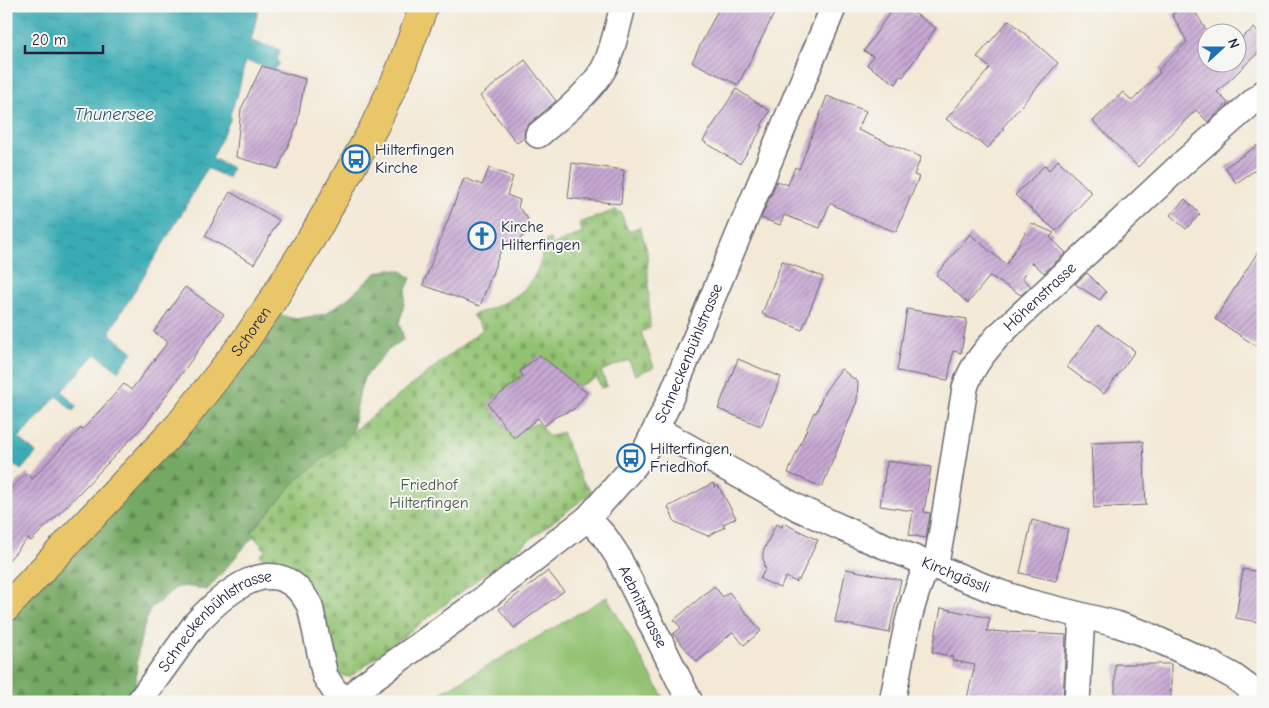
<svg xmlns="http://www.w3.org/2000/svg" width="1269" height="708" viewBox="0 0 1269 708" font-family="'Comic Neue',sans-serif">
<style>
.forest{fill:url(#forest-firs);stroke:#4c654f}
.cemetery{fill:url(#cemetery-stones);stroke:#5a7256}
.pitch{fill:#92c271;stroke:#5a7256}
.water{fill:url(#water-ripples);stroke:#2e6678}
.building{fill:url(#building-hatch)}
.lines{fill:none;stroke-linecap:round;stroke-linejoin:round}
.minor-casing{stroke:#6b6871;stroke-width:28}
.major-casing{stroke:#6b6871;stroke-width:30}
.minor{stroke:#fff;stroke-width:25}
.major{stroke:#e9c769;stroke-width:28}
.labels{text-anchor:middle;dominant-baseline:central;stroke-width:4;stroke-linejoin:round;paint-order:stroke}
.poi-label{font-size:16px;fill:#22223b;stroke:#f6f6f2;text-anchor:start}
.street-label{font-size:16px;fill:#22223b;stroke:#f6f6f2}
.park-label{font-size:16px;fill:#495a4e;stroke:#f6f6f2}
.water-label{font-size:18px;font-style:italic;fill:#2b596b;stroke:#f6f6f2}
</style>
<defs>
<pattern id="forest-firs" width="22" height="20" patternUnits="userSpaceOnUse" patternTransform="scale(1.25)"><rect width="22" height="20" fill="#75a863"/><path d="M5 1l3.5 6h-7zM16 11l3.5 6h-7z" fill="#608853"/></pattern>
<pattern id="cemetery-stones" width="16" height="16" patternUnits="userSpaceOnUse" patternTransform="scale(1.25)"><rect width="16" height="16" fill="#92c271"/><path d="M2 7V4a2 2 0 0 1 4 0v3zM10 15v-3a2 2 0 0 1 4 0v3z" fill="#7ea663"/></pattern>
<pattern id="water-ripples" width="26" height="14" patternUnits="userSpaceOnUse" patternTransform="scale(1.25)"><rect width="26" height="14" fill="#39abb4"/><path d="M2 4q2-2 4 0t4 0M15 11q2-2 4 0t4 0" fill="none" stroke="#308b94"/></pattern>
<pattern id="building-hatch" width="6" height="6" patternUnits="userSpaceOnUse" patternTransform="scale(1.25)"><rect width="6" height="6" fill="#c8a9d3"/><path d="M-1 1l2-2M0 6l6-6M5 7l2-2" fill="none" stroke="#a289ac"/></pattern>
</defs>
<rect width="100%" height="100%" fill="#f6f6f2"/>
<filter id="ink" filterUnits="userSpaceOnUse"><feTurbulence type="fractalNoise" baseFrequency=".02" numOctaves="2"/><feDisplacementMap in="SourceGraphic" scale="10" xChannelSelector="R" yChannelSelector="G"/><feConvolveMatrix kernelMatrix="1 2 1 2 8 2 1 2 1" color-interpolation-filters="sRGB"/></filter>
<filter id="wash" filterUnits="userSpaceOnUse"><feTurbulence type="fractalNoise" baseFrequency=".0096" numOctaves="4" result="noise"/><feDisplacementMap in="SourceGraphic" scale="20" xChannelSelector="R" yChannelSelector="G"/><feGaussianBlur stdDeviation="1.12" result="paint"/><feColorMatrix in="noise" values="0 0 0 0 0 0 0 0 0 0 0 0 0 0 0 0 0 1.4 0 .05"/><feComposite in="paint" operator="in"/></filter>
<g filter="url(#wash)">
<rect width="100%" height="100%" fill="#f3e9d6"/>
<path class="forest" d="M391 269 402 271 411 278 406 290 402 314 399 322 404 339 386 352 364 378 360 390 352 432 342 444 296 481 252 532 254 536 207 590C197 588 183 584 174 589 166 595 160 603 151 607 137 643 135 663 137 702H6V608L269 306 283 316 296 319 325 314 348 298 376 273Z"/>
<path class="cemetery" d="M616 210 621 213 628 231 640 227 647 251 650 328 641 332 654 367 635 375 629 360 601 371 607 386 601 388 597 378 578 386 540 355 520 371 523 376 488 404 514 437 526 428 538 423 549 437 562 432 581 478 592 492 350 677 344 676 335 671 321 606 269 566 260 555 266 551 251 533 296 481 342 444 352 432 483 329 472 315C498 306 522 299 536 273 541 263 544 255 539 244L550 239 552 245 583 233 579 223Z"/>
<path class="pitch" d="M607 597 663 697 654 702H425Z"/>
<path class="water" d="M6 6H259L251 41 280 50 277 59 279 65 274 69 245 61 237 98 235 100 230 115 231 118 212 158 232 168 228 178 207 168 182 213 110 331 111 335 133 352 118 371 96 354 62 391 77 406 73 411 57 396 19 438 36 453 21 470 6 458Z"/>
<g id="blocks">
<path class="building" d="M720 6H778L738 85 692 62Z
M894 6H904L936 28 903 77 901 76 896 84 867 65 873 56 864 51Z
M1186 6H1192L1207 32 1206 62H1236V42L1254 28 1263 39V48L1217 92 1228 103 1214 116 1208 122 1196 110 1138 167 1093 121 1123 92 1132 101 1160 72 1158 70 1187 42 1172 14Z
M1009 20 1058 63 1002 128 1004 129 988 148 946 119 990 68 977 57Z
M525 60 556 101 529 124 524 130V138L517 143 480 96Z
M262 66 305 79 297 125 278 169 236 157 241 109Z
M736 89 770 111 761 126 763 127 740 164 703 141Z
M827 96 866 111 858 130 921 157 914 175 919 177 896 232 855 216 830 203 820 228 784 215 780 225 761 218 777 181 788 185 795 167 799 169Z
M1263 142V165L1236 183 1225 167Z
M1058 160 1092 193 1056 231 1015 195 1045 165 1049 170Z
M572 163 624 170 621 204 568 198Z
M489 168 513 177 507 195 520 200 518 207 527 217 528 231 518 241 504 242 480 306 423 285 464 178 482 185Z
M230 192 279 220 254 264 205 236Z
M1185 199 1200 214 1186 229 1170 215Z
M1031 223 1054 233 1050 237 1066 253 1044 273 1032 262 1022 278 1031 286 1021 295 990 276 968 303 936 275 970 234 1006 265Z
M1263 244V334L1256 346 1215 319Z
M782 261 823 277 802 330 762 314Z
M1087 273 1106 292 1100 300 1075 284Z
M185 287 224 314 148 421 63 510 31 541 28 538 6 563V493L27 473 32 479 81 428 83 429 124 384 131 390 168 342 154 332Z
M907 309 967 319 961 353 953 351 948 380 897 371Z
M1098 325 1135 351 1104 394 1067 367Z
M540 355 587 393 574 409 555 417 544 426 538 418 514 438 488 404 523 376 520 371Z
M738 359 781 377 761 426 718 409Z
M841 369 858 382 857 401 822 487 788 473 814 412 816 413 825 391Z
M1143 441 1146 505 1094 508 1091 443Z
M887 461 931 467 924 512 930 513 926 538 909 535 913 511 880 506Z
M713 483 715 487 718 485 736 518 723 524 725 527 708 536 675 522 668 507Z
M1032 520 1068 529 1056 581 1020 573Z
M783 523 818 540 799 580 797 579 796 582 786 577 780 588 760 579 766 568 763 566 765 562 763 560V552L776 524 782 527Z
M846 569 901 580 889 633 835 622Z
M1243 569 1263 572V623L1236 618Z
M548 571 564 591 514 628 499 609Z
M714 586 723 597 729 592 761 631 744 645 733 632 697 662 673 634 681 628 674 620Z
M941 608 990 618 987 631 1066 635 1063 702H966L975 665 952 660 953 657 932 652Z
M1115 664H1171V702H1115Z"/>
</g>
</g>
<g filter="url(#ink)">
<use href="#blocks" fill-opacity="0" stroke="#6b6871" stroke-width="1"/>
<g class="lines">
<g class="minor-casing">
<g id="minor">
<path d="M538 135C559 118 597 87 607 62 614 44 618 25 623 6"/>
<path id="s1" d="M656 429 798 508 862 537 998 592 1028 602 1116 624 1143 633 1211 664 1233 676 1263 698"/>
<path id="s2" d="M588 518 605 537 617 555 690 702"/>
<path id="s3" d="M935 567 941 537 965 388C971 367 983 354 997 337L1183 163 1263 93"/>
<path id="s4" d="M139 702 196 623C228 589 278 547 310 606L325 676 334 690 348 702"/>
<path id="s5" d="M348 702 362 686 478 603 588 518 635 465 646 449 668 404 834 6"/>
<path d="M892 702C902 655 907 607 928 564"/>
<path d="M1077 702 1082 616"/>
</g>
</g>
<g class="major-casing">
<g id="major">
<path id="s6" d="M6 608 180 424 242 345 269 306 317 229 374 127 399 73 424 6"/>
</g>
</g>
<use href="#minor" class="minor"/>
<use href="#major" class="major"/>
</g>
</g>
<defs>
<g id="bus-ring" transform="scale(1.4375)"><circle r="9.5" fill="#f6f6f2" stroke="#1f6fb2" stroke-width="1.5"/><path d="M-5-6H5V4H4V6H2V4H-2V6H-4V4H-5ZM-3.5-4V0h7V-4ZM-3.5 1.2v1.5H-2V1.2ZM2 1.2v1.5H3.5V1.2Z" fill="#1f6fb2"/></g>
<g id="church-ring" transform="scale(1.4375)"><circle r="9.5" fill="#f6f6f2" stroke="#1f6fb2" stroke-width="1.5"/><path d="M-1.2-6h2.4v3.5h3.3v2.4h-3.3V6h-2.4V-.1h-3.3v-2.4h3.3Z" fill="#1f6fb2"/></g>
</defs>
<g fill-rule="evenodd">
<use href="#bus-ring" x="356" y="159"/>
<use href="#church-ring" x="482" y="236"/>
<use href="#bus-ring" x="631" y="458"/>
</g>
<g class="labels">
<g class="poi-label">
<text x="375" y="150">Hilterfingen<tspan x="375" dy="18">Kirche</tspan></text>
<text x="501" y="227">Kirche<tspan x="501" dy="18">Hilterfingen</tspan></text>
<text x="650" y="449">Hilterfingen,<tspan x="650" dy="18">Friedhof</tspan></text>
</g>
<g class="street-label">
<text stroke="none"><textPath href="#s3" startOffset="301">Höhenstrasse</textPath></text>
<text stroke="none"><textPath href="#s6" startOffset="370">Schoren</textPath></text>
<text stroke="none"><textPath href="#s5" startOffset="498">Schneckenbühlstrasse</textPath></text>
<text stroke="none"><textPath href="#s1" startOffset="334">Kirchgässli</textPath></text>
<text stroke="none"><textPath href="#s2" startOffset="105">Aebnitstrasse</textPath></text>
<text stroke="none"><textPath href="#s4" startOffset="114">Schneckenbühlstrasse</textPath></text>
</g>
<g class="park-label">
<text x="429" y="485">Friedhof<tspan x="429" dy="18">Hilterfingen</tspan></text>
</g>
<g class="water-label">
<text x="114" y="114">Thunersee</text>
</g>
</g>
<rect width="1269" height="708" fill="none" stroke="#f6f6f2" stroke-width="25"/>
<g transform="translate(1222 48) rotate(69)"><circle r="24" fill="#f6f6f2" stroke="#a1a1a9"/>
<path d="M0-4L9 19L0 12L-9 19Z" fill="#1f6fb2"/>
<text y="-8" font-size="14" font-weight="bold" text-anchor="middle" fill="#22223b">N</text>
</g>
<path d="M25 45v8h78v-8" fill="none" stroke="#22223b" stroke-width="2.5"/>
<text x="32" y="45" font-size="15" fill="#22223b" stroke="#f6f6f2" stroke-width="4" paint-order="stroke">20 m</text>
</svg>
